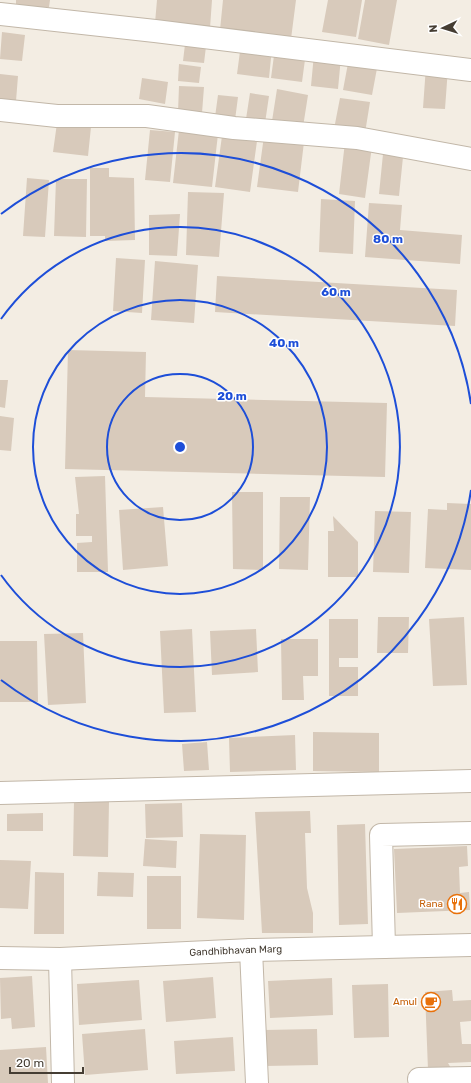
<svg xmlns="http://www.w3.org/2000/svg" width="471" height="1083" viewBox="0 0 471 1083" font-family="Rubik,sans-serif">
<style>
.building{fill:#d8cabb}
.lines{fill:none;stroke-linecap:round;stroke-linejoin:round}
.minor-casing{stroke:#c2b7a8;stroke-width:24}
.minor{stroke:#fff;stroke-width:22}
.ring{fill:none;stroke:#1d4ed8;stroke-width:2}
.labels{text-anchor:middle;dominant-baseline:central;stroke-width:3;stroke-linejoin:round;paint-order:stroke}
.food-label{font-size:10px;fill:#c56008;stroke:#fff;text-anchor:end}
.street-label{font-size:10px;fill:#453d33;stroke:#fff}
.centre{fill:#1d4ed8;stroke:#fff;stroke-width:2}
.ring-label{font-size:12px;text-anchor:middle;font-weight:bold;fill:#1d4ed8;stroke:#fff;stroke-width:3;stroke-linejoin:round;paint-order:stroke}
</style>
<rect width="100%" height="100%" fill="#f3ede3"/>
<path class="building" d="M16 0H50L49 7H16Z
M157 0H212L210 28 155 23Z
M223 0H296L291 39 220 30Z
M328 0H362L356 37 322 32Z
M365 0H397L389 45 358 39Z
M2 32 25 35 22 61 0 59Z
M186 36 207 38 204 63 183 61Z
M241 44 272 48 269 78 237 74Z
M275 48 306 52 302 82 271 78Z
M314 54 341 57 338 89 311 86Z
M349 58 378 63 372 95 343 90Z
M179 64 201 67 199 83 178 81Z
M426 66 448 68 445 109 423 108Z
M0 74 18 76 16 101 0 99Z
M142 78 168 82 165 104 139 99Z
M179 86 204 87 202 113 178 112Z
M277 89 308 95 303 127 272 121Z
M250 93 269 96 265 123 246 119Z
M218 95 238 97 235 120 215 117Z
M340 98 370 102 365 133 334 129Z
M57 123 91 127 88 156 53 152Z
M150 130 175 132 170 182 145 180Z
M179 130 218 134 212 187 173 183Z
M222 136 257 141 250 192 215 187Z
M264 136 304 142 298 192 257 187Z
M345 142 372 146 365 198 339 194Z
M383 154 403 157 399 196 379 194Z
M90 168H109V177L134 178 135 240 105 241V236H90Z
M27 178 49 180 45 237 23 236Z
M56 179H87L86 237 54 236Z
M188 192 224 193 219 257 186 255Z
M321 199 355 201 353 254 319 252Z
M369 203 402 205 400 230 462 235 460 264 365 257Z
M180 214 177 256 149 255V215Z
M116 258 145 260 142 313 113 311Z
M155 261 198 265 194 323 151 320Z
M217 276 457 290 455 326 215 312Z
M68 350 146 352 145 397 387 403 385 477 65 469Z
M0 380H8L5 408 0 407Z
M0 416 14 418 11 451 0 450Z
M105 476 108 572H77V543L92 542V536H76V514H79L75 477Z
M232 492H263V570L233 569Z
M280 497H310L308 570 279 569Z
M447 503 471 504V570L425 568 428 509 447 510Z
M163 507 168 566 123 570 119 510Z
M375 511 411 512 409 573 373 572Z
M333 516 358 542V577H328V531H334Z
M378 617H409L408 653H377Z
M464 617 467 685 433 686 429 619Z
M329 619H358V658H339V667H358V696H329Z
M192 629 196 712 164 713 160 631Z
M256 629 258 672 212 675 210 631Z
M83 633 86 703 48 705 44 634Z
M281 639H318V676H303L304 700H282Z
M0 641H37L38 702H0Z
M313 732 379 733V772L313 771Z
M295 735 296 770 230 772 229 738Z
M207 742 209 770 184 771 182 744Z
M74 801 109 802 108 857 73 856Z
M182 803 183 837 146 838 145 804Z
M310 811 311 833H305L307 888 313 913V933H262L255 812Z
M43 813V831H7V814Z
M365 824 368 924 339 925 337 825Z
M200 834 246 835 244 920 197 918Z
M145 839 177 841 176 868 143 866Z
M467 846 468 866 459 867 460 893 469 892 470 910 397 913 394 849Z
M0 860 31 861 28 909 0 908Z
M35 872 64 873V934H34Z
M98 872 134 873 133 897 97 896Z
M147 876H181V929H147Z
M32 976 35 1027 12 1029 11 1018 1 1019 0 978Z
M213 977 216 1018 166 1022 163 981Z
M332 978 333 1015 270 1018 268 981Z
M139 980 142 1020 79 1025 77 984Z
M388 984 389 1037 354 1038 352 985Z
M452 990 453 1001 471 1000V1021L460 1022 462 1044H471V1062L448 1063 452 1070H428L425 992Z
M145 1029 148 1070 85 1075 82 1034Z
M317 1029 318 1065 265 1066 264 1030Z
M233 1037 235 1071 176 1074 174 1041Z
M46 1047 48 1083H0V1050Z"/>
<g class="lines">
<g class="minor-casing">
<g id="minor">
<path d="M0 14 155 31 471 70"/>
<path d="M0 110 57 116H147L234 128 357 138 471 159"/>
<path d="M0 793 471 781"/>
<path d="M384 947 381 835 471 833"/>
<path d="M251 950 257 1083"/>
<path id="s1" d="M0 958 60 959 251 950 471 945"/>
<path d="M60 959 63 1083"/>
<path d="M419 1079 471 1078"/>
</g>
</g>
<use href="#minor" class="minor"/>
</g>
<g class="ring">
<circle cx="180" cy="447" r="73"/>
<circle cx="180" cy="447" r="147"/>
<path d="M1 319A220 220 0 1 1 1 575"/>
<path d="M471 490A294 294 0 0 1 1 680M1 214A294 294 0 0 1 471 404"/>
</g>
<defs>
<g id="restaurant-ring" transform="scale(1)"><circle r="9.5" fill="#fff" stroke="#e8710a" stroke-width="1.5"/><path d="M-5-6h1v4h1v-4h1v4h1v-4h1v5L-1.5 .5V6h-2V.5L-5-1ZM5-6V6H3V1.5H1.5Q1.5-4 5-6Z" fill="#e8710a"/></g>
<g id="cafe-ring" transform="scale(1)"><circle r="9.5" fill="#fff" stroke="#e8710a" stroke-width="1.5"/><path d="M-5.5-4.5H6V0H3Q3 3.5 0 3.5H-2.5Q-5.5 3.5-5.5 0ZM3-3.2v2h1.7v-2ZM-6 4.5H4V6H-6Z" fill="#e8710a"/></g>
</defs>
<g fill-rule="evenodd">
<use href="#restaurant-ring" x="457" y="904"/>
<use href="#cafe-ring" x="431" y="1002"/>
</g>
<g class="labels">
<g class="food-label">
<text x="443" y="904">Rana</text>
<text x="417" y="1002">Amul</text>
</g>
<g class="street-label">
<text stroke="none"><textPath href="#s1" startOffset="236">Gandhibhavan Marg</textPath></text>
</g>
</g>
<circle cx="180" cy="447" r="6" class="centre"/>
<g class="ring-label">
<text x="388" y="243">80 m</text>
<text x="336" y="296">60 m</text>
<text x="284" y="347">40 m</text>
<text x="232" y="400">20 m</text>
</g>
<g transform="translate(443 28) rotate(266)" stroke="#ffffff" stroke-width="3" paint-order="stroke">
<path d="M0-3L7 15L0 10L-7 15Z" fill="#453d33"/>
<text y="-6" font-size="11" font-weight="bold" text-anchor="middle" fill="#453d33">N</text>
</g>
<path d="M10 1067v6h73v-6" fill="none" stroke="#453d33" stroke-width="2"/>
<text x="16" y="1067" font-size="12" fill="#453d33" stroke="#ffffff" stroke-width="3" paint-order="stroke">20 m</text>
</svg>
